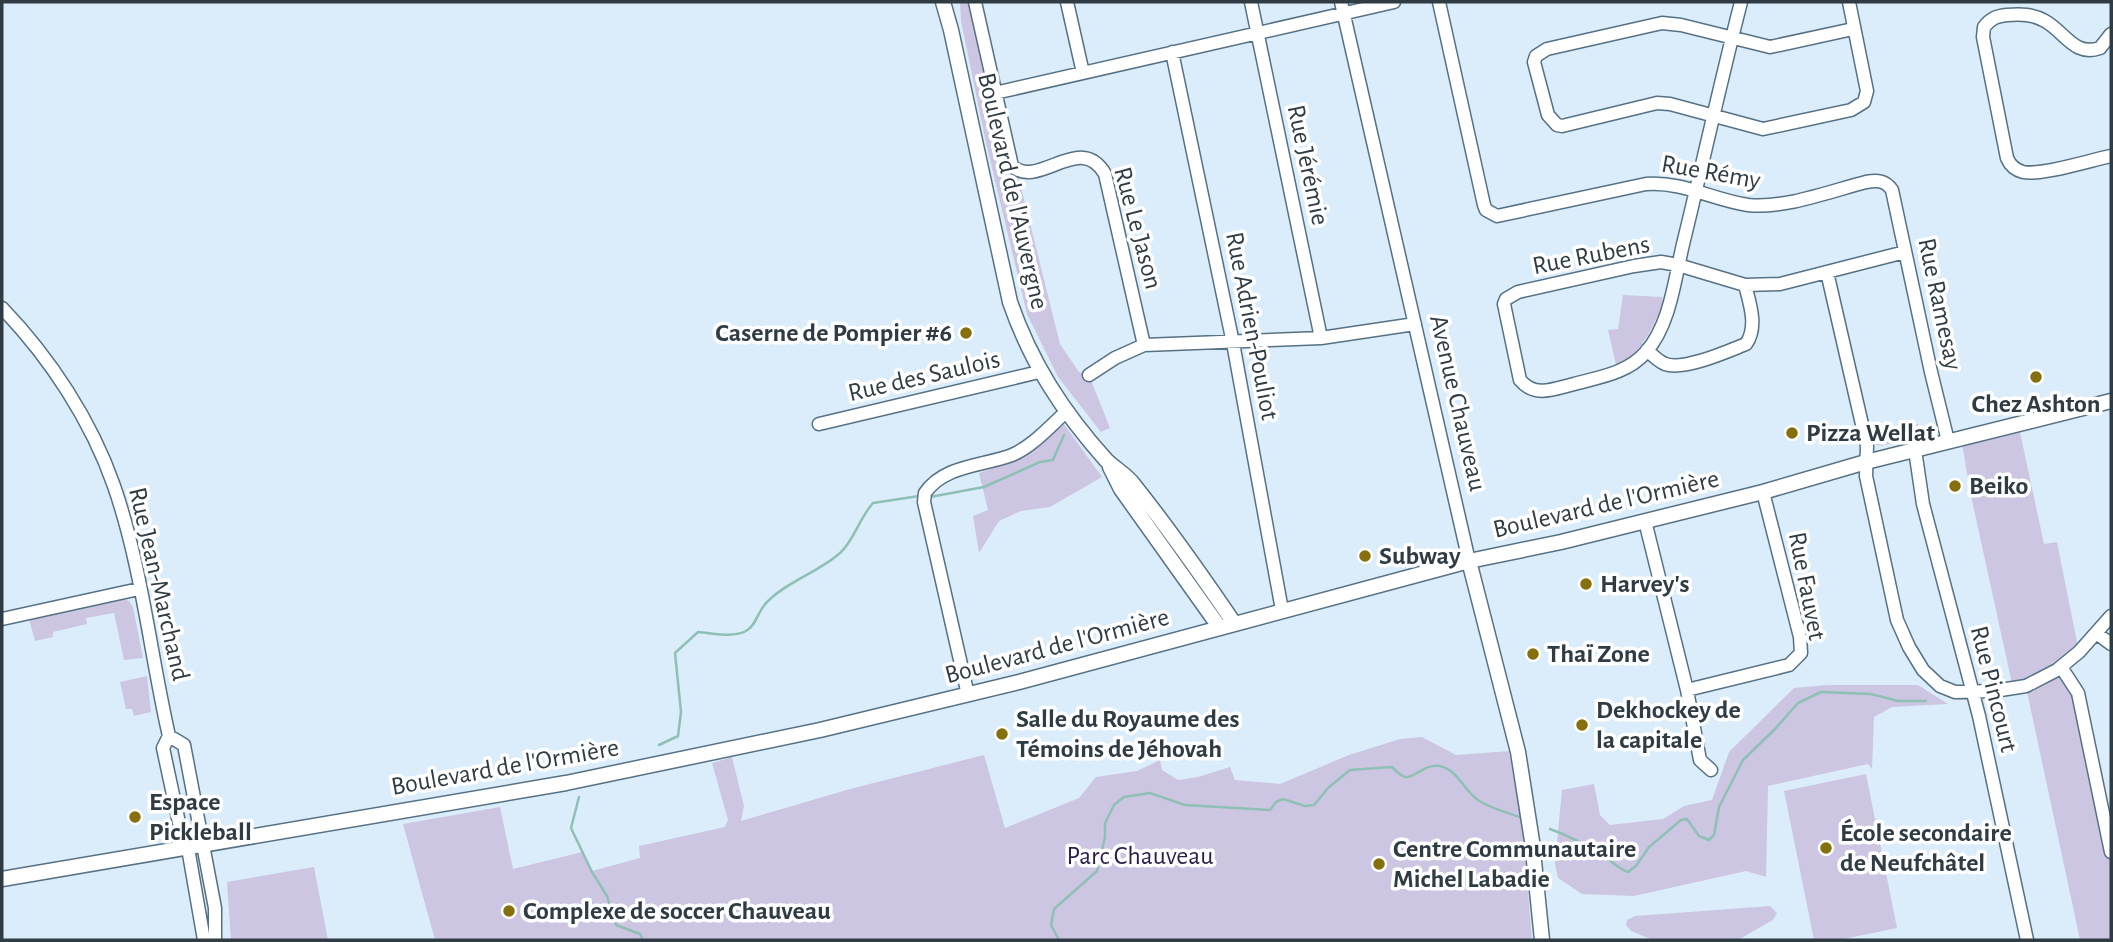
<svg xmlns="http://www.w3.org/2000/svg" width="2113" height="942" viewBox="0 0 2113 942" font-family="'Alegreya Sans',sans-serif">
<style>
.green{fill:#cdc6e2}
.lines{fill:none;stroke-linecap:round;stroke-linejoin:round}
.stream{stroke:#8fc0b6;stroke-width:2.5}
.minor-casing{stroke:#567183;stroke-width:15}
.major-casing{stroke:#567183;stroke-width:17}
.minor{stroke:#fff;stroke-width:12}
.major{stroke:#fff;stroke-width:14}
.poi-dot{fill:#866f0d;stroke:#fff;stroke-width:2.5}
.labels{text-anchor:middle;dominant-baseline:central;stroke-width:7;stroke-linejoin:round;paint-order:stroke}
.street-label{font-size:26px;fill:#303c44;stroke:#fff}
.poi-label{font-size:26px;font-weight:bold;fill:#303c44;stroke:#fff;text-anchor:start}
.park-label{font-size:26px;fill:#2e1d4c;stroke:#fff}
</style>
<rect width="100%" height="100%" fill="#dbedfa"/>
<path class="green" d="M960 2H975L1060 344 1079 372 1089 375 1110 428 1101 432 1058 377 1027 314 986 143 961 21Z
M1623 295 1662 297 1663 302C1651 333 1643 348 1617 369L1608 330 1618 329Z
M1061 420 1102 477 1050 507 1021 511 999 521 979 553 973 516 988 510 979 473C1016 461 1032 444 1061 420Z
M2018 423 2044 544 2057 542 2079 652 2067 662 2111 845V940H2080L2026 687 2013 688 1971 496 1961 438Z
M1918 424 1921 435 1881 446 1873 444 1870 433 1880 431 1881 436 1890 435V432Z
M122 599 129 601 133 607 143 658 124 660 114 613 86 618 87 624 53 632V637L35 641 29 619Z
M147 676 151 712 134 716 132 709H126L120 682Z
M1827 685H1918L1948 704 1892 707 1874 717 1872 769 1868 764 1768 786 1766 877 1746 871 1634 896 1582 894 1558 878 1555 864 1562 790 1594 784 1600 815 1610 825 1663 819 1684 806 1712 800 1729 752 1794 688Z
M1422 737 1456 755 1509 751 1523 833 1532 940H435L403 824 500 807 513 869 582 852 592 871 640 858 639 846 725 827 728 820 712 763 732 757 744 806 741 821 850 789 984 755 1005 828 1079 798 1096 777 1137 771 1160 760 1162 770 1178 780 1198 777 1230 767 1235 780 1280 784 1349 755 1400 739Z
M1866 774 1897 928 1839 940H1814L1784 791Z
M314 867 328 940H231L227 882Z
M1770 906 1777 913 1773 920 1738 940H1653L1631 931 1626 925 1627 920 1635 916Z"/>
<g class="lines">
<path class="stream" d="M930 497 984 487 1040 462 1053 460 1064 435
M659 745 678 736 681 712 675 653 698 632C713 633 733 638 746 631 757 625 757 611 768 601 788 581 819 572 840 553 853 542 860 517 873 503L919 496
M579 797 571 828 592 872 607 896 616 925 640 934 643 940
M1550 829C1570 836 1586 845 1605 857 1613 862 1619 869 1628 872L1636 866 1649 847 1681 820 1687 819 1699 836 1709 840 1714 835 1719 807 1743 760 1775 729 1798 703 1821 692 1871 694 1898 701H1926
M1059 940 1051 925 1054 909 1097 871 1105 837V823L1114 805 1124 797 1150 793 1185 805 1270 810 1276 802 1283 799 1305 806 1314 805 1328 788 1350 770 1392 767C1395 770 1401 776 1405 777 1413 779 1426 763 1440 766 1460 771 1464 793 1481 802 1493 809 1509 813 1522 818"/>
<g class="minor-casing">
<path id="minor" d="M975 2 1012 166C1039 190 1080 131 1105 174L1144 345
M1067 2 1083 73
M1251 2 1321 338
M1341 2 1469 561
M1439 2 1484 205 1486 210 1497 216 1646 184C1682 181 1713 200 1748 205 1784 209 1831 191 1866 182 1877 180 1885 180 1892 190L1931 372 1948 441
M1741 2C1721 80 1704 158 1685 236 1675 274 1672 322 1646 352 1628 373 1600 377 1574 384 1554 389 1535 398 1520 380L1504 304 1506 299 1518 292 1634 266 1661 262 1678 265 1745 285 1780 284 1905 252
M1849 2 1867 91 1864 102 1851 110 1763 129 1670 104 1657 103 1562 126 1557 125 1548 115 1534 62 1536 56 1547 49 1662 23 1681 25 1770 47 1853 29
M2111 34 2100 48C2074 57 2065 32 2045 21 2033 14 2021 14 2007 15 1997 16 1991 18 1984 27L1983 37 2007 158C2010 165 2015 170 2023 172 2041 176 2091 160 2111 156
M1172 52 1233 343 1282 610
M995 93 1394 2
M1827 272 1867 446 1866 476 1897 620 1909 647 1923 670 1940 686 1955 692 1994 691 2026 686 2057 670 2079 652 2111 616
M2 308C50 358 91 420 114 486 142 567 150 653 169 736L163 748 181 832 189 854 204 940
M1647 350C1653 356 1658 361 1665 364 1684 371 1728 351 1746 344 1758 327 1750 304 1745 285
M1089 375 1115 358 1144 345 1321 338 1415 324
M819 424 1039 372
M1915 450 1923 504 1979 716 2027 940
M1645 521 1687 690 1700 760 1711 770
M2 619 139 589
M2096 633 2111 644
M2061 667 2078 693 2111 852
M1687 690 1789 665 1801 653 1800 637 1763 492
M968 695 924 502 925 493C944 465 983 466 1012 455 1033 446 1050 426 1067 411
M169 736 184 745 215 908V940"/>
</g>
<g class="major-casing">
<path id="major" d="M943 2 951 30 1010 302C1031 363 1063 412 1106 460 1115 469 1127 475 1134 485 1169 529 1202 576 1234 623
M1110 467 1121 489 1220 628
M1469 561 1518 752 1532 841 1542 940
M2 879 566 783 820 730 1019 682 1469 561 1561 542 1763 492 1866 462 2111 401"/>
</g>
<use href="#minor" class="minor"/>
<use href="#major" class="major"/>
</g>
<g class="poi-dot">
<circle cx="966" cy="333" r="7"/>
<circle cx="2036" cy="377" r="7"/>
<circle cx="1792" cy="433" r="7"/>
<circle cx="1955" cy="486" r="7"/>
<circle cx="1365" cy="556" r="7"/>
<circle cx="1586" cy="584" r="7"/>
<circle cx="1533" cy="654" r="7"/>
<circle cx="1582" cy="725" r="7"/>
<circle cx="1002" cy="734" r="7"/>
<circle cx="135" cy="817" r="7"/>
<circle cx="1826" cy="848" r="7"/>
<circle cx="1379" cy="864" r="7"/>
<circle cx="509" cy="911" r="7"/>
</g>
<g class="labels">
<g class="street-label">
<text transform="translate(1308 165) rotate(78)">Rue Jérémie</text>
<text transform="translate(1711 172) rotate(10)">Rue Rémy</text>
<text transform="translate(1013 191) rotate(77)">Boulevard de l'Auvergne</text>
<text transform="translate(1138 228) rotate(75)">Rue Le Jason</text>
<text transform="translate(1591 255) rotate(-11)">Rue Rubens</text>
<text transform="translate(1940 304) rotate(78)">Rue Ramesay</text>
<text transform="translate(1252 326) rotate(79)">Rue Adrien-Pouliot</text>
<text transform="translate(924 376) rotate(-13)">Rue des Saulois</text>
<text transform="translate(1458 403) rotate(77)">Avenue Chauveau</text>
<text transform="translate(1606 504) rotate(-13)">Boulevard de l'Ormière</text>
<text transform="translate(159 584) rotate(77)">Rue Jean-Marchand</text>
<text transform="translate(1807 586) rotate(79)">Rue Fauvet</text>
<text transform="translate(1057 646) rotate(-15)">Boulevard de l'Ormière</text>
<text transform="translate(1994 689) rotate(76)">Rue Pincourt</text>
<text transform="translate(505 767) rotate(-10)">Boulevard de l'Ormière</text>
</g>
<g class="poi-label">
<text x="952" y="333" text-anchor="end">Caserne de Pompier #6</text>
<text x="2036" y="404" text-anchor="middle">Chez Ashton</text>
<text x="1806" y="433">Pizza Wellat</text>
<text x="1969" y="486">Beiko</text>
<text x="1379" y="556">Subway</text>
<text x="1600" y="584">Harvey's</text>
<text x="1547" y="654">Thaï Zone</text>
<text x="1596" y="710">Dekhockey de<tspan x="1596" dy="30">la capitale</tspan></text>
<text x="1016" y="719">Salle du Royaume des<tspan x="1016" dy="30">Témoins de Jéhovah</tspan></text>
<text x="149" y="802">Espace<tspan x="149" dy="30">Pickleball</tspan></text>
<text x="1840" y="833">École secondaire<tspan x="1840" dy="30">de Neufchâtel</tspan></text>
<text x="1393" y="849">Centre Communautaire<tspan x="1393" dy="30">Michel Labadie</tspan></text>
<text x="523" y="911">Complexe de soccer Chauveau</text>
</g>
<g class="park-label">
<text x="1140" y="856">Parc Chauveau</text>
</g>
</g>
<rect width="2113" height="942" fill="none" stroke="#303c44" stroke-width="7"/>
</svg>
